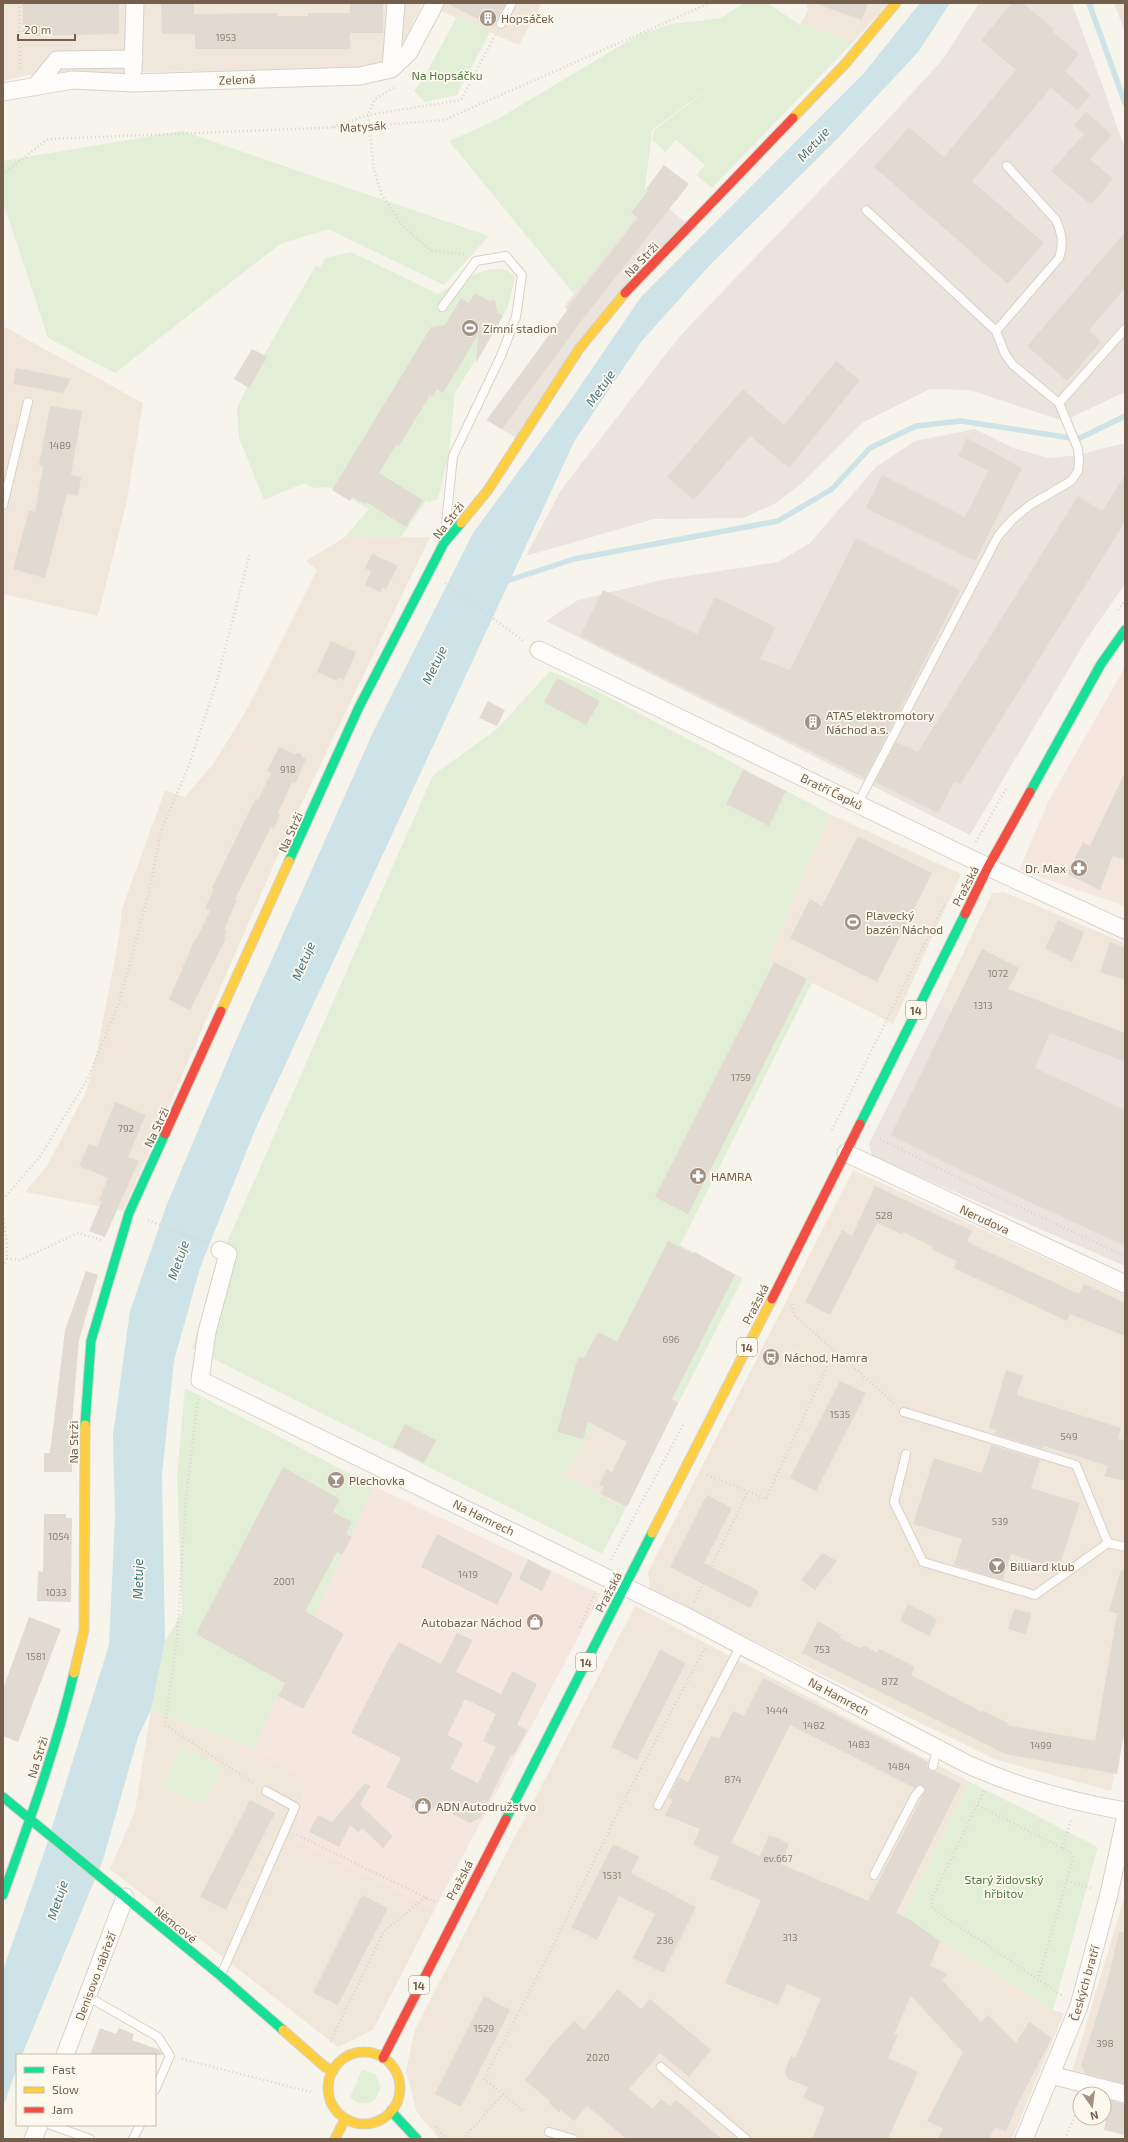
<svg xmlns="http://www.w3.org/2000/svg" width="1128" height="2142" viewBox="0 0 1128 2142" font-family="'Exo 2',sans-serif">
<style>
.residential{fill:#f0e7da}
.commercial{fill:#f5e7dd}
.industrial{fill:#eae4dd}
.green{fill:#e3eed7}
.water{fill:#cee3e7}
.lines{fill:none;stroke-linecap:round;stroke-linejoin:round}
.stream{stroke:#cee3e7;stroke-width:5.5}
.building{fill:#e1dad1;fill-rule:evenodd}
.lane-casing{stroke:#d6d1ca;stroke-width:10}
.street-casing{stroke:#d6d1ca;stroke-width:19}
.fast-casing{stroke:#d7d1ca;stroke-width:11}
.slow-casing{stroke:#d7d1ca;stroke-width:11}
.jam-casing{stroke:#d7d1ca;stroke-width:11}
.path{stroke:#dad4cf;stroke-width:2.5;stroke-dasharray:1 3;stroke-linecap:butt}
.lane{stroke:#fefdfc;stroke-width:8}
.street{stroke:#fefdfc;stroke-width:17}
.fast{stroke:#16e098;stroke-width:9}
.slow{stroke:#ffcf43;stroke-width:9}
.jam{stroke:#f24e42;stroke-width:9}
.labels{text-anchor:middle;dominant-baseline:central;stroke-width:3.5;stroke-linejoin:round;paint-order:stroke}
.number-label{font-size:10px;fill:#928070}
.shield{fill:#fef9ee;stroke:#9e8c7d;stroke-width:1}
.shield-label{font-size:11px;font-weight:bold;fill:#755e4c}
.poi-label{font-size:12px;fill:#755e4c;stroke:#fef9ee;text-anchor:start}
.park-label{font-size:12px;fill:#507a44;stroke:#fef9ee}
.street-label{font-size:12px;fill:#755e4c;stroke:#fef9ee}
.water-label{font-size:13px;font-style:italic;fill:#477887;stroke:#fef9ee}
</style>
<rect width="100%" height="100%" fill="#f7f4ec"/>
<path class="residential" d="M3 3H542L519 45 422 3 402 46 380 67 28 75 3 81Z
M806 3H889L853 42 801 23 808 10Z
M3 326 143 403 126 505 98 616 3 594Z
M430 537 289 830 123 1211 25 1192 47 1166 86 1092 97 1052 119 937 122 909 165 790 185 797 213 764 245 713 317 570 306 561 344 538Z
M830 814 961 874 893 1024 767 960Z
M1004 892 1125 943V1032L1029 997 1010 1039 939 1004 992 893Z
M853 1170 1125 1295V1717L1111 1791 994 1759 650 1590 648 1572Z
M625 1376 680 1400 626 1508 563 1476Z
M635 1606 970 1782 903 1916 1053 2010 1064 2013 1012 2139H440L417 2113 406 2070 415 2029Z
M151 1710 254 1748 306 1780 294 1839 435 1909 373 2030 338 2047 110 1869 135 1811Z
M1125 1895V2088L1071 2075Z"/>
<path class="commercial" d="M1125 667V906L1019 870 1048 802Z
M374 1486 601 1594 435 1909 294 1839 306 1780 254 1748Z"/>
<path class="industrial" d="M979 3H1072L1103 87 1125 149V392L1064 421 970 390 930 389 862 423 802 483 776 503 743 518 654 519 526 556 561 490 679 337 893 114 943 59Z
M1114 3H1125V32Z
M647 191 690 226 580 354 525 443 486 420 568 311 564 307 635 217 630 213Z
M975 429 1013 448 1048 458 1078 455 1125 443V584L1086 640 970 835 546 621 578 600 661 580 778 562 810 543 876 467 915 441Z
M1029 997 1125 1032V1266L872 1156 869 1144 939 1004 1009 1039Z"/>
<path class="green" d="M744 3H767L799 24 774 47 801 23 853 42 712 188 696 175 705 165 676 140 665 152 652 140 654 130 722 79 742 67 723 78 652 130 645 189 647 191 630 213 635 217 574 294 449 141 496 120 640 34 672 24 721 18Z
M458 15 491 30 457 95 425 102 414 91 423 79Z
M182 131 489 236 444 285 328 229 280 244 115 373 48 338 3 202V161Z
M351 252 438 294C454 285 486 263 505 270 509 271 512 275 515 277L508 307 455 393 449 453 438 499 429 502 426 501 401 537 344 538 369 509 329 487 314 488 304 483 264 500 239 438 237 408 247 387 234 379 252 349 264 355 316 265 320 268 325 258Z
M550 671 595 690 830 814 767 960 812 983 680 1245 743 1278 680 1400 625 1376 563 1476 626 1508 602 1554 192 1348 221 1256 433 775 497 729Z
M185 1388 374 1486 254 1748 151 1710 165 1641 182 1612 177 1476Z
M181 1746 222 1768 204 1804 162 1786Z
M970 1782 1096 1846 1097 1850 1053 2010 903 1916Z
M362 2070 375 2074 381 2087 375 2100C365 2105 358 2105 350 2097Z"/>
<path class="water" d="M920 3H950L919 51 838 138 709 266 641 342 575 440 255 1130 200 1268 174 1361 162 1474 165 1641 151 1710 138 1737 103 1860 22 2055H17V2068L3 2107V1970L44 1853 109 1645 115 1517 113 1435 130 1311 167 1204 237 1038 374 730 473 533 568 404 641 297 864 73Z"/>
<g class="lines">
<path class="stream" d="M1089 3 1125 103
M504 582 574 559 778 521 832 489 870 448 916 426 961 421 1078 439 1125 416"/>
</g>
<path class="building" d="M23 3H119V34L23 36Z
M161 3H194V14L278 13V16H308V13H350V3H383V33H350V49H195V34H162Z
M446 3H506L494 27Z
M820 3H868L862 20 820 5Z
M1012 3H1023L1054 29 1052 31 1079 54 1065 71 1091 95 1077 110 1051 88 972 181 1044 243 1008 284 874 167 909 127 944 157 1016 70 981 40Z
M1086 112 1112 135 1090 159 1113 179 1091 205 1051 171 1084 134 1074 125Z
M664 165 689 184 582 320 502 429 487 420 568 309 567 308 638 218 631 213 648 191 646 189Z
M1125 232V288L1089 330 1101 342 1067 381 1027 346Z
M475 293 489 301 495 300 497 312 503 316 476 363 478 335 443 393 437 389 432 397 430 395 399 446 396 445 379 473 423 500 406 527 366 502 365 504 352 497 350 501 332 490 431 327 445 325 461 298 469 303Z
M252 349 267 357 249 388 234 379Z
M836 361 860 380 789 468 750 436 694 500 667 477 743 389 784 425Z
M16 368 58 376 71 379 63 393 13 384Z
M50 406 82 411 71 475 81 477 78 496 67 494 45 578 13 569 29 510 35 512 43 466 39 465Z
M967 438 1022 468 975 561 866 508 882 475 965 517 988 471 958 456Z
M1125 475V522L960 785 954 782 938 813 875 782 896 742 918 752 1078 496 1102 511Z
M856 538 960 590 865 778 580 636 603 590 697 634 715 597 776 627 760 659 790 670Z
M372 554 398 566 386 589 382 587 380 592 365 585 371 571 365 568Z
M331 641 356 652 344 680 339 678 338 681 317 672Z
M557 678 600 701 586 725 544 702Z
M488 701 505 710 497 726 479 718Z
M279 747 295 754 300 753 302 757 306 759 295 784 292 782 278 813 280 814 274 829 271 827 235 899 237 900 224 930 227 931 224 937 226 938 190 1010 169 1000 195 939 196 940 210 911 205 908 214 889 212 888 255 799 258 800 271 773 267 771Z
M743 770 786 791 769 826 726 804Z
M1125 772V860L1113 856 1100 890 1067 874 1083 842 1090 846Z
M858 836 932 873 877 982 790 938 810 899 822 906Z
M1058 920 1084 932 1072 962 1045 949Z
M1110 942 1125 947V980L1100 972Z
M982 949 1019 968 1008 989 1125 1033V1062L1050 1033 1035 1068 1125 1110V1246L950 1165 891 1135Z
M774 962 807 979 688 1214 655 1197Z
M115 1102 146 1115 128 1157 139 1161 105 1237 89 1231 102 1201 99 1200 108 1178 79 1166 89 1144 97 1147Z
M875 1186 972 1231 967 1242 1079 1294 1084 1284 1125 1303V1336L1070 1314 1067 1321 954 1268 957 1261 932 1249 933 1247 903 1232 902 1234 877 1223 830 1315 805 1302 842 1230 852 1236Z
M668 1241 694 1254 695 1252 735 1275 672 1399 678 1403 627 1507 601 1494 604 1487 599 1485 607 1469 612 1472 627 1442 588 1422 583 1439 557 1432 578 1357 584 1358 598 1332 617 1342Z
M86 1271 98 1275 79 1340 71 1435H72V1472H44V1453H50L65 1330Z
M1006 1370 1023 1375 1017 1395 1121 1428 1118 1439 1125 1440V1481L1104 1476 1108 1466 1044 1446 1043 1449 995 1434 996 1430 989 1428Z
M840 1381 866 1393 816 1491 790 1478Z
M405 1424 436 1440 424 1463 393 1447Z
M991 1445 1040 1460 1031 1488 1080 1503 1058 1570 1011 1554 1003 1580 970 1570 954 1565 962 1539 913 1524 934 1458 982 1473Z
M283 1467 340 1499 333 1512 352 1522 346 1534 352 1537 342 1555 337 1552 305 1611 344 1634 303 1709 278 1696 285 1683 196 1634Z
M707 1495 732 1508 704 1563 759 1591 750 1608 670 1567Z
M44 1514H66V1518H72L71 1602 37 1601 38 1571 43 1572Z
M437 1534 513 1573 497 1605 421 1567Z
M822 1553 837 1561 815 1590 801 1580Z
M528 1559 551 1572 542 1591 519 1579Z
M1121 1570H1125V1728L1117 1774 1005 1754 802 1653 818 1621 841 1635 840 1638 860 1648 865 1646 877 1653 879 1649 915 1667 911 1675 982 1712V1710L1008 1723 1007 1725 1095 1741 1117 1615H1121L1109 1611Z
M908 1604 937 1619 929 1636 900 1621Z
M1014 1609 1031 1613 1026 1634 1008 1629Z
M29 1617 61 1629 18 1742 3 1736V1689Z
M457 1633 473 1640 456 1672 501 1694 512 1671 537 1684 517 1725 527 1730 523 1738 513 1756 511 1755 480 1818 470 1823 438 1807 422 1813 411 1807 414 1801 386 1787 401 1758 351 1733 389 1658 399 1642 441 1664ZM465 1699 496 1714 483 1741 496 1747 478 1783 450 1769 463 1743 447 1735Z
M660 1650 686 1663 637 1760 611 1747Z
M763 1678 928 1762 927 1767 930 1770 935 1771 961 1784 896 1913 909 1919 940 1941 930 1966 948 1974 942 1980 981 2022 988 2015 1016 2043 1029 2022 1052 2038 1017 2105 1006 2132 995 2127 989 2139H938L943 2129 927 2121 963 2052 911 1996 894 2034 898 2035 888 2058 918 2072 888 2139H812L825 2107 803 2098 808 2087 788 2079 785 2071 791 2056 795 2058 821 1999 787 1984 778 2005 725 1983 761 1900 710 1879 719 1857 693 1845 700 1829 665 1815 673 1800 668 1798 679 1777 688 1782 711 1736 719 1739 733 1711 744 1716ZM790 1725 915 1788 921 1785 925 1788 924 1793 868 1901 781 1864 789 1844 779 1839 769 1835 760 1856 731 1843Z
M365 1783 370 1786 360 1805 393 1836 383 1848 362 1828 358 1832 350 1825 339 1847 309 1832 318 1815 332 1822Z
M250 1800 275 1813 226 1910 200 1897Z
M613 1844 639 1857 631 1873 696 1907 663 1973 633 1958 655 1914 619 1896 597 1940 571 1927Z
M362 1895 388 1908 338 2005 313 1993Z
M1119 1932H1125V2084L1085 2073 1081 2066 1107 1983Z
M618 1989 641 2009 650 1999 711 2050 689 2077 660 2053 629 2089 653 2109 661 2099 670 2106 676 2100 722 2139H627L587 2106 574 2121 561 2110 559 2112 549 2103 550 2101 525 2080 554 2042 574 2021 584 2030Z
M484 1996 510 2010 461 2107 435 2094Z
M100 2028 116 2034 119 2028 134 2034 132 2040 160 2050 163 2055H90Z
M1104 2099 1125 2104V2135L1104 2130 1106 2119 1102 2118H1104Z"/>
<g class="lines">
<g class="lane-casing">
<path id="lane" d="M501 24 512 3
M442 307 476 261 506 256 522 275 516 317 501 356 453 456 445 533
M996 331 1059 258C1064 243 1062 234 1056 220L1007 166
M1059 403 1125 329
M3 505 28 402
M858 803 998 536 1013 519 1030 505 1071 481 1078 471 1079 462 1078 449 1059 403 1013 365 1005 354 996 331 866 210
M904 1412 1076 1465 1108 1543 1125 1547
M906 1454 894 1502 923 1562 1035 1595 1108 1543
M933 1766 937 1748
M658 1805 741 1645
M874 1875 915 1796 920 1790
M221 1975 295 1807 266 1791
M87 1996 158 2037 170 2056 155 2090
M661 2067 746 2139
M51 2125 90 2139
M549 2132 573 2139
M133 2139 140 2125"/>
</g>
<g class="street-casing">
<path id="street" d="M391 69 396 3
M133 70 135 3
M35 87 57 60 134 59
M3 92 73 80 133 83 360 76 391 69 409 52 435 3
M539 650 988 867 1125 930
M846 1153 1125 1284
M220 1250 228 1254 207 1332 200 1380 687 1617 969 1765C1018 1787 1072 1802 1125 1811
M65 2055 125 1897
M1051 2075 1125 2094
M33 2139 39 2125
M1024 2139 1079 2006 1109 1894 1125 1820"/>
</g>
<g class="fast-casing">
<path id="fast" d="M1030 792 1101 664 1125 630
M289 861 359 707 444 543 461 523
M860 1124 965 914
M85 1425 91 1341 129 1213 165 1134
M3 1797 221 1976 283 2030
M506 1819 652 1533
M3 1895C29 1822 56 1749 74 1673
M391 2111 417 2139"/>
</g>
<g class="slow-casing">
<path id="slow" d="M793 118 845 64 896 3
M461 523 488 490 579 349 625 293
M221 1011 289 861
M652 1533 772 1299
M74 1673 84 1630 85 1425
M283 2030 325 2067 333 2071
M328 2088a36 36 0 1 1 72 0a36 36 0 1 1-72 0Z
M335 2139 345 2119"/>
</g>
<g class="jam-casing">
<path id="jam" d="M625 293 793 118
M965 914 988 867 1030 792
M165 1134 221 1011
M772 1299 860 1124
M383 2058 506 1819"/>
</g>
<path class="path" d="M19 3 20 70
M394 88 375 99 368 115 374 170 382 195 403 226 430 250 464 254
M333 127 368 115 461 100 495 35
M3 174 48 139 369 126 444 120 710 3
M445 583 525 642
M1118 610 1125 601
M976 842 1006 789
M832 1130 945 903
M880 1139 987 1192 1125 1256
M3 1199 39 1158 87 1080 119 1003 148 896 161 831 189 765 216 684 250 553
M3 1215C4 1229 12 1254 3 1266
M148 1220 205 1243
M3 1258 20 1260 78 1233 101 1240
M792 1304 794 1315 895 1404
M198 1399 186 1497 177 1639 165 1725 255 1784
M707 1475 748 1491
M611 1560 683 1425
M694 1602 748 1491 766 1499 834 1351
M580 1627 596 1591
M984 1791 931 1900 933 1909 1063 1996
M978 1805 1070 1852 1073 1859 1038 1979
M297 1835 437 1903
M1062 1848 1072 1818
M1067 1881 1091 1888
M330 2042 384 1931 426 1897
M182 2059 311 2092
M503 2094 523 2111
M435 2127 447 2139
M463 2139 503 2094 484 2079 548 1956 622 1804 706 1646
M1065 2139 1080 2102"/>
<use href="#lane" class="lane"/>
<use href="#street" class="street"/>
<use href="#fast" class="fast"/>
<use href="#slow" class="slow"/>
<use href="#jam" class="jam"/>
</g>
<defs>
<g id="building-disc" transform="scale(0.9)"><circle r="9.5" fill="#a29284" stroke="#fef9ee"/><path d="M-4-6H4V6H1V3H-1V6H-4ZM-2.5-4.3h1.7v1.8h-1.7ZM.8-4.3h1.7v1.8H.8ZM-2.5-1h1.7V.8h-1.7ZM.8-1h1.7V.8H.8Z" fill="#fff"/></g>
<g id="stadium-disc" transform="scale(0.9)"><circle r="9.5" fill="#a29284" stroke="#fef9ee"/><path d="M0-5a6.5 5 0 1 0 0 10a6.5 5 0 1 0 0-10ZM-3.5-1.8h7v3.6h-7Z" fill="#fff"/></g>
<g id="pharmacy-disc" transform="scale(0.9)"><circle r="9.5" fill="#a29284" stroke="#fef9ee"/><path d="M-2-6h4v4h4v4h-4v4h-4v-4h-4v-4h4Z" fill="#fff"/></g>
<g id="bus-disc" transform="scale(0.9)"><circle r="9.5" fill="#a29284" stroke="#fef9ee"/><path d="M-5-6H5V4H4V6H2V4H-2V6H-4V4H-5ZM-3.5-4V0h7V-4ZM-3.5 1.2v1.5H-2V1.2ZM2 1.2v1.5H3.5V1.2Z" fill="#fff"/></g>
<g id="bar-disc" transform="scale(0.9)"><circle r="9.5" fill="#a29284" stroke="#fef9ee"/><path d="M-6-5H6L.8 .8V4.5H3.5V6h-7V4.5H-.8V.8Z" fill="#fff"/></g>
<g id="shop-disc" transform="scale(0.9)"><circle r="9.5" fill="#a29284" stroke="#fef9ee"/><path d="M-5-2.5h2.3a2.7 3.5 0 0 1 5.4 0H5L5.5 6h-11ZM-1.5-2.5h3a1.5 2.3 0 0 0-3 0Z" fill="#fff"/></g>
</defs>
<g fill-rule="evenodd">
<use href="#building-disc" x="488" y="18"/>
<use href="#stadium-disc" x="470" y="328"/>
<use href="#building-disc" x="813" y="722"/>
<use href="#pharmacy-disc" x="1079" y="868"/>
<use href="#stadium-disc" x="853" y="922"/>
<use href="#pharmacy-disc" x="698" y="1176"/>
<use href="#bus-disc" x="771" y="1357"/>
<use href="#bar-disc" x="336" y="1480"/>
<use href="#bar-disc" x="997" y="1566"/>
<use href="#shop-disc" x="535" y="1622"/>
<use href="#shop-disc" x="423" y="1806"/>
</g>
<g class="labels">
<g class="number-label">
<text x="226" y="37">1953</text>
<text x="60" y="445">1489</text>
<text x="288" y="769">918</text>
<text x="998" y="973">1072</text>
<text x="983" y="1005">1313</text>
<text x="741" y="1077">1759</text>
<text x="126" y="1128">792</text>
<text x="884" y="1215">528</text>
<text x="671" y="1339">696</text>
<text x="840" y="1414">1535</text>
<text x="1069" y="1436">549</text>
<text x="1000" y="1521">539</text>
<text x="59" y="1536">1054</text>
<text x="468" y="1574">1419</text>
<text x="284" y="1581">2001</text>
<text x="56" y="1592">1033</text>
<text x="822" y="1649">753</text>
<text x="36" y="1656">1581</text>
<text x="890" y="1681">872</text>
<text x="777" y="1710">1444</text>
<text x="814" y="1725">1482</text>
<text x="859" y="1744">1483</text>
<text x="1041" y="1745">1499</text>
<text x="899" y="1766">1484</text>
<text x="733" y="1779">874</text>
<text x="778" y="1858">ev.667</text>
<text x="612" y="1875">1531</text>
<text x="790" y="1937">313</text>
<text x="665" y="1940">236</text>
<text x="484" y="2028">1529</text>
<text x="1105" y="2043">398</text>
<text x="598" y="2057">2020</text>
</g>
<g class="shield">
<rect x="906" y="1001" width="20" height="18" rx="3"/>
<rect x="737" y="1338" width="20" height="18" rx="3"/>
<rect x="576" y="1653" width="20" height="18" rx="3"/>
<rect x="409" y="1976" width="20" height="18" rx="3"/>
</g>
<g class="shield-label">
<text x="916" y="1010">14</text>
<text x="747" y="1347">14</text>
<text x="586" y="1662">14</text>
<text x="419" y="1985">14</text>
</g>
<g class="poi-label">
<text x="501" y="18">Hopsáček</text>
<text x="483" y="328">Zimní stadion</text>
<text x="826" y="715">ATAS elektromotory<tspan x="826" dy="14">Náchod a.s.</tspan></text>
<text x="1066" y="868" text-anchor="end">Dr. Max</text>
<text x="866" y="915">Plavecký<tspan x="866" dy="14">bazén Náchod</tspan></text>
<text x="711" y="1176">HAMRA</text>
<text x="784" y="1357">Náchod, Hamra</text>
<text x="349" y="1480">Plechovka</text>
<text x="1010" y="1566">Billiard klub</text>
<text x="522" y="1622" text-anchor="end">Autobazar Náchod</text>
<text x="436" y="1806">ADN Autodružstvo</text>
</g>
<g class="park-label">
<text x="447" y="75">Na Hopsáčku</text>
<text x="1004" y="1879">Starý židovský<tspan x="1004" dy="14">hřbitov</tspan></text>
</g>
<g class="street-label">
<text transform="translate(237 79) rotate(-2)">Zelená</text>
<text transform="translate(363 126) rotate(-4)">Matysák</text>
<text transform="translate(641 259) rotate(-46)">Na Strži</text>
<text transform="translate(448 520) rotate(-52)">Na Strži</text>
<text transform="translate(832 791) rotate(26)">Bratří Čapků</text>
<text transform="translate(290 832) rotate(-66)">Na Strži</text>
<text transform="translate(965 886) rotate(-63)">Pražská</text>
<text transform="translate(156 1127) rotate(-65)">Na Strži</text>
<text transform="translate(985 1219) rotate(25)">Nerudova</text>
<text transform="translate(755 1304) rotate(-63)">Pražská</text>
<text transform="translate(73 1442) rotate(-90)">Na Strži</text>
<text transform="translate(484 1517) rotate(26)">Na Hamrech</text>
<text transform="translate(608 1592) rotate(-63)">Pražská</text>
<text transform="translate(839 1696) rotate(28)">Na Hamrech</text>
<text transform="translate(37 1757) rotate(-73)">Na Strži</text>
<text transform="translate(459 1880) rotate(-62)">Pražská</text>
<text transform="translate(176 1924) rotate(39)">Němcové</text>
<text transform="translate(95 1976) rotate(-69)">Denisovo nábřeží</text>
<text transform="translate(1084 1983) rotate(-74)">Českých bratří</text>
</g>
<g class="water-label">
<text transform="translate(813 144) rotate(-48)">Metuje</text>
<text transform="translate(600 388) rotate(-55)">Metuje</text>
<text transform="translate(434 665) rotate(-65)">Metuje</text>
<text transform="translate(303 961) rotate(-67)">Metuje</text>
<text transform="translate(178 1260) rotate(-71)">Metuje</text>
<text transform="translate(138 1579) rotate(-90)">Metuje</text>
<text transform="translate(57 1900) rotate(-72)">Metuje</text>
</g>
</g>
<rect width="1128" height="2142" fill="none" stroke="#755e4c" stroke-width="8"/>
<rect x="16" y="2054" width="140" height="72" fill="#fef9ee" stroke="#c7bbad"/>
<rect x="24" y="2067" width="20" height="6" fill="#16e098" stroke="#c7bbad"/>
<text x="52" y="2074" font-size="12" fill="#755e4c">Fast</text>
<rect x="24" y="2087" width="20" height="6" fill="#ffcf43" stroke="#c7bbad"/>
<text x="52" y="2094" font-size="12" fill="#755e4c">Slow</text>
<rect x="24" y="2107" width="20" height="6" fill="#f24e42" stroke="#c7bbad"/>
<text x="52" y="2114" font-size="12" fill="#755e4c">Jam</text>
<g transform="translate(1092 2106) rotate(166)"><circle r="19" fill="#fef9ee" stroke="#c7bbad"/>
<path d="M0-3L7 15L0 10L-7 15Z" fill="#a29284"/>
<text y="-6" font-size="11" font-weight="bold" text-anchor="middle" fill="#755e4c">N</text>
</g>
<path d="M18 34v6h57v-6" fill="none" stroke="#755e4c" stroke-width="2"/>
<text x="24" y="34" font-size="12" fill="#755e4c" stroke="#fef9ee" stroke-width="3" paint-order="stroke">20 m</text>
</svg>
